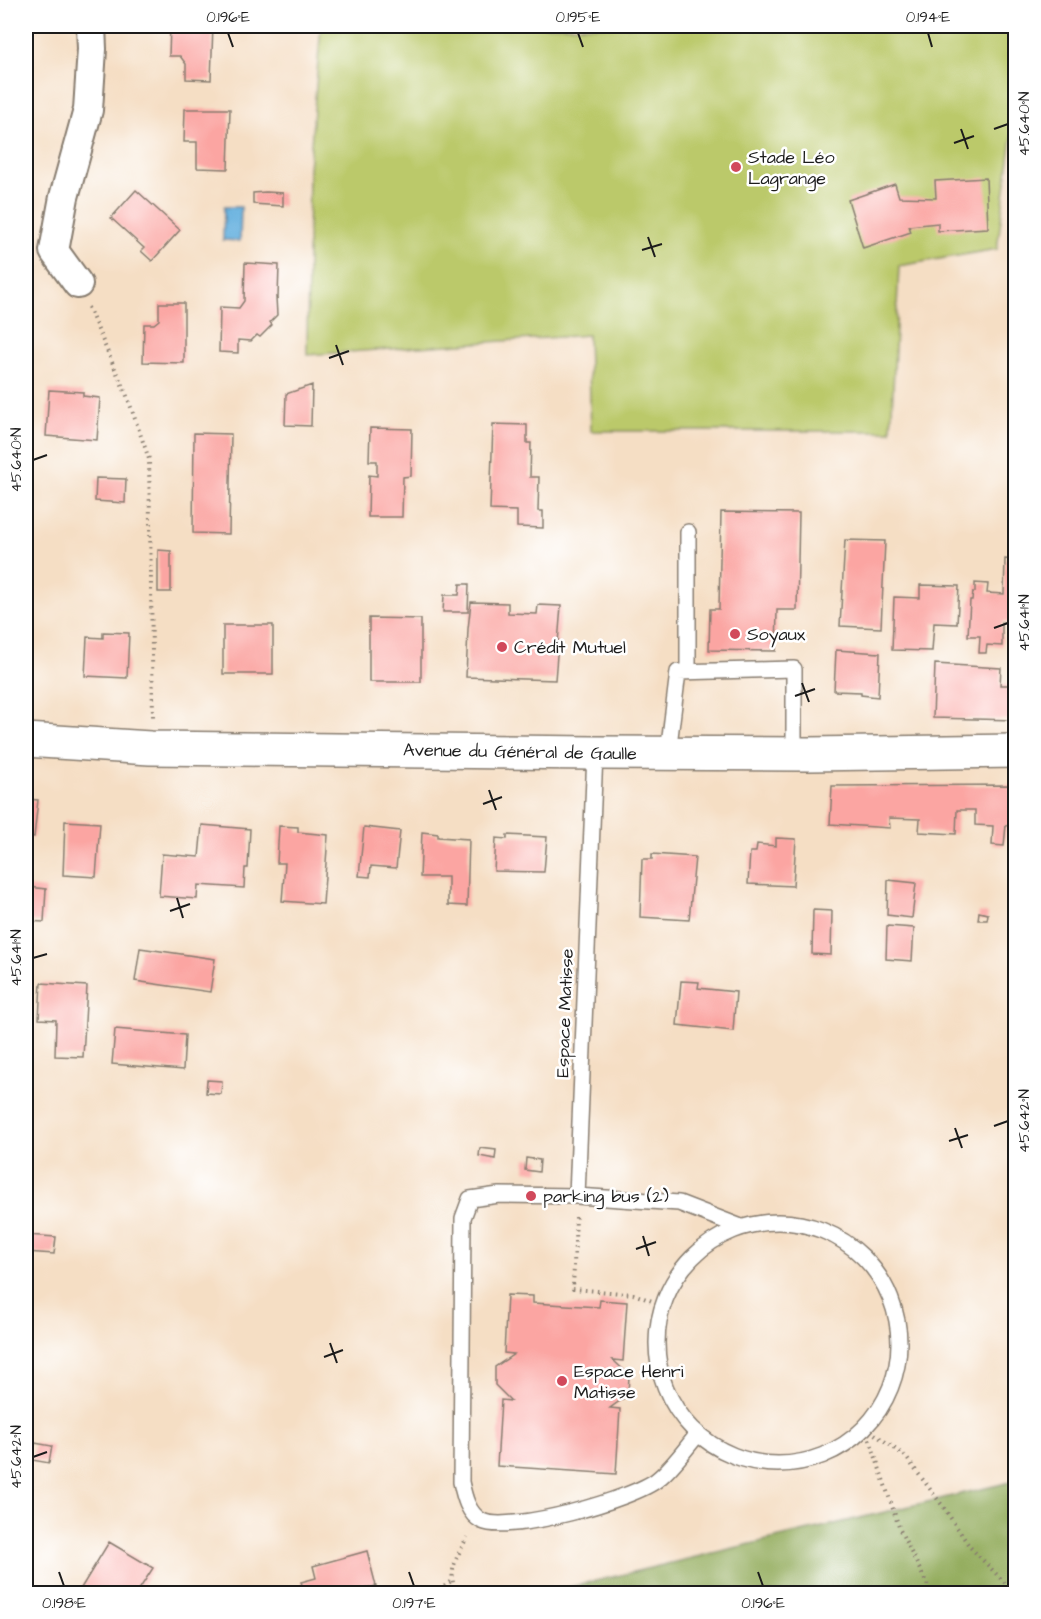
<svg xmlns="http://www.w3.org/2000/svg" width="1041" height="1619" viewBox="0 0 1041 1619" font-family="'Architects Daughter',sans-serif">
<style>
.green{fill:#bbc96b;stroke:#6c7244;stroke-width:1.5}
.forest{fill:#94ad5f;stroke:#58643e;stroke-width:1.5}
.water{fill:#66b1df;stroke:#41667e;stroke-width:1.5}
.building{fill:#fba5a2}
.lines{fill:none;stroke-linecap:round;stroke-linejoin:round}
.service-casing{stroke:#887d70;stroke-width:18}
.minor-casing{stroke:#887d70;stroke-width:32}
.secondary-casing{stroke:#887d70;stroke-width:36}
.path{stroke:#887d70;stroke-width:4;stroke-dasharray:1.5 4.5;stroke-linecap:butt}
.service{stroke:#fff;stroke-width:15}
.minor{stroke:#fff;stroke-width:28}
.secondary{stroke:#fff;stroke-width:33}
.ticks{fill:none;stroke:#1c1c1c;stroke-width:2}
.poi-dot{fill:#d1495b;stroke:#fff;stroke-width:2}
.labels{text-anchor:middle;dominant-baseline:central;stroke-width:5;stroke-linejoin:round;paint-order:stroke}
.poi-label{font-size:18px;fill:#1c1c1c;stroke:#fff;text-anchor:start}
.street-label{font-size:18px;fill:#1c1c1c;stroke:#fff}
.neatline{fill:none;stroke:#1c1c1c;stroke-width:2}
.ticks-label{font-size:15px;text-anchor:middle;fill:#1c1c1c}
</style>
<rect width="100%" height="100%" fill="#fff"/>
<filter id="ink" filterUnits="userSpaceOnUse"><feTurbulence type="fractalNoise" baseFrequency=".0167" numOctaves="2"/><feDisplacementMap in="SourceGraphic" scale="12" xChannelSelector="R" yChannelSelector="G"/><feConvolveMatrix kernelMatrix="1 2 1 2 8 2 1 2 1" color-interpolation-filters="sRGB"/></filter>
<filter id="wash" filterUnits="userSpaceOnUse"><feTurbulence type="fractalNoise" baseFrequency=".008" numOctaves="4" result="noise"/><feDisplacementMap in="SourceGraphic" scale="24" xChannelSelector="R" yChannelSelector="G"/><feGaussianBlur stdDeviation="1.35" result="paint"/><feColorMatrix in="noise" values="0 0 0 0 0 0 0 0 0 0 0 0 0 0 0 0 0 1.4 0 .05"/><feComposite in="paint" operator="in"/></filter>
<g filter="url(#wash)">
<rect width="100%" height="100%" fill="#f5dec4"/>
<path class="green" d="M321 26H1015V115L997 249 899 266 891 431H591L588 335 307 355 309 169Z"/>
<path class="forest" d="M1015 1481V1593H545Z"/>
<path class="water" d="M224 207H241L240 241 223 240Z"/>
<g id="blocks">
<path class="building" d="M170 26H213L211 80 186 79V64L180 56H169Z
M185 109H230L228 169 197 168V142H184Z
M986 178 988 228 938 231V223L909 226 911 232 863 248 848 200 895 184 899 197 936 198 935 181Z
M136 190 180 230 152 261 141 251 144 248 111 218Z
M266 192 283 193V206L253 204V193Z
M245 263 279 265 278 298 276 297 277 315 270 322 272 325 260 337 257 335 251 341 238 340V353L219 352 220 307 239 308 244 301Z
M159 303H184V363L143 362 144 324H154L159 320Z
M312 385 311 426 285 425 286 394Z
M49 390 83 392V396L100 398 97 440 46 436Z
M493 424 527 425V443H531L530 477H539L538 511H543V528L517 527V511L490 510Z
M370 428 412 429 411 476 403 477 402 517H368L369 475 377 476V461H369Z
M194 433 231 434 229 534 193 533Z
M96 478 126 479 125 503 95 501Z
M721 512 799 513 797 610H777L776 651 709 650 710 609H719Z
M845 540 885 541 881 628 840 626Z
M158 550 171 551V592H158Z
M1005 559 1016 560V623L1002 622V646L987 645 986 653H979L980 636H968L970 600H972L973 592H975V583L988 584 987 593 1004 594Z
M460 584H469L468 612H443L444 595H459Z
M920 585 959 586 957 624 934 623 932 651 892 650 894 597 920 598Z
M471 602 508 603V613L537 614 538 605 561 606 555 680 466 677 468 629Z
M369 618 421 619V682H369Z
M26 624H31L29 674H26Z
M223 625H273V674H223Z
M103 632 129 633 127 678 85 676 87 637 103 638Z
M836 650 880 653 878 697 861 695V692L834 691Z
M935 664 1001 668 1000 685H1016L1015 720 933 718Z
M1016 785V825H1006L1004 846 992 845 993 826 975 825V810H957L956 834 919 832 920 819 889 818 890 828 830 824 832 786Z
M26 799 38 800 34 837 26 836Z
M65 821 100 823 96 877 63 875Z
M202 825 250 829 248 868H245L244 888 198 885 197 899 159 896 162 854 199 857Z
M279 826 298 827V832L328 835 323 904 282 901 285 863H277Z
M364 827 400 831 396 868 371 866 370 877 359 876Z
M422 832 438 834V837L469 839 467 906 448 905V877H420Z
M507 835 547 837 544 872 494 871 496 838 507 839Z
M776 838 796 839 793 886 748 884 750 852H756L757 844 776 846Z
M652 854 695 857 689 920 640 917 642 859H652Z
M888 880 916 883 912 918 887 915Z
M28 887 46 889 44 922 26 921Z
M813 910 832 911 831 955 812 954Z
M979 912 988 914 987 920H978Z
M887 926 914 928 912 961 886 959Z
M140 948 215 959 210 992 135 981Z
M681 981 699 982 698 988 736 992 733 1031 677 1025Z
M41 983 87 986 83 1057 55 1056 56 1020 39 1019Z
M115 1029 185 1035 183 1070 112 1064Z
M207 1080 222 1081 221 1094 206 1093Z
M480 1148 496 1150 495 1159 479 1156Z
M526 1158 540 1160 539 1172 525 1170Z
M26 1235 56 1237 54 1254 26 1252Z
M507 1295 533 1296V1303L599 1307 600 1300 627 1302 623 1361 613 1360 629 1375 628 1395 610 1408 620 1409 616 1474 497 1466 501 1400 511 1401 495 1385V1367L514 1354 504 1353Z
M35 1443 52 1446 49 1463 32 1460Z
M109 1542 153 1568 137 1593H78Z
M367 1551 376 1586 350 1593H305L301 1582 316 1578 313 1566Z"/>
</g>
</g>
<g filter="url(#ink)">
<use href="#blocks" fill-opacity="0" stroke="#887d70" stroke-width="1.5"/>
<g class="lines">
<g class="service-casing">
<path id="service" d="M688 671V532
M668 753 678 672 794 669V753
M577 1196 595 753
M657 1343a121 121 0 1 1 242 0a121 121 0 1 1-242 0Z
M698 1434C685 1449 674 1466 658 1479 634 1499 510 1534 482 1521 468 1514 464 1496 461 1482L463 1218 470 1199 499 1195 577 1196 679 1203 741 1227"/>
</g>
<g class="minor-casing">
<path id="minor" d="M78 284 54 251 64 197 88 110 92 49 91 26"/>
</g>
<g class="secondary-casing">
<path id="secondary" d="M26 740 150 748 595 753 809 754 1016 751"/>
</g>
<path class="path" d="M88 307 127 396 149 459 153 717
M576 1217 573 1289 633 1294 663 1305
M865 1427 905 1456 942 1505 970 1547 1007 1585 1016 1589
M866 1428 900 1530 932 1594
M435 1594 451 1581
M456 1594C447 1570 457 1558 467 1537"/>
<use href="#service" class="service"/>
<use href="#minor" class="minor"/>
<use href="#secondary" class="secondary"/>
</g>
</g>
<path class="ticks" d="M228 33 233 47M578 33 583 47M928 33 932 47M961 129 968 149M994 129 1008 124M954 143 974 136M648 237 655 257M642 250 662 244M336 345 343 365M329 358 349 351M33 460 47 455M994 628 1008 623M802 683 809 702M795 696 815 689M489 790 496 810M483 804 502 797M177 898 183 918M170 911 190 904M33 958 47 954M994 1126 1008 1121M955 1128 962 1148M949 1141 968 1135M643 1236 649 1256M636 1249 656 1242M330 1343 337 1363M324 1357 343 1350M33 1457 47 1452M59 1572 64 1586M409 1572 414 1586M758 1572 763 1586"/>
<g class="poi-dot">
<circle cx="736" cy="167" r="6"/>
<circle cx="735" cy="634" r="6"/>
<circle cx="502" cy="647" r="6"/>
<circle cx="531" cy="1196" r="6"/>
<circle cx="562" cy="1381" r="6"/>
</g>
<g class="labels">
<g class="poi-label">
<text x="748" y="157">Stade Léo<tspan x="748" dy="21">Lagrange</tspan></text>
<text x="747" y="634">Soyaux</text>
<text x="514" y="647">Crédit Mutuel</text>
<text x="543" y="1196">parking bus (2)</text>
<text x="574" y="1371">Espace Henri<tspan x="574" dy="21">Matisse</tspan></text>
</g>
<g class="street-label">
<text transform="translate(520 752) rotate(1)">Avenue du Général de Gaulle</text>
<text transform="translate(565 1013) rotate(-88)">Espace Matisse</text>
</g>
</g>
<rect width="1041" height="1619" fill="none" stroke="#fff" stroke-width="66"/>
<rect x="33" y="33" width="975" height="1553" class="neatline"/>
<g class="ticks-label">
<text x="228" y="22">0.196°E</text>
<text x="578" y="22">0.195°E</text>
<text x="928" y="22">0.194°E</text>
<text transform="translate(1024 124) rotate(-90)" y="5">45.640°N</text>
<text transform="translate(16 460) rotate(-90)" y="5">45.640°N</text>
<text transform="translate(1024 623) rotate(-90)" y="5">45.641°N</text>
<text transform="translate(16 958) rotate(-90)" y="5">45.641°N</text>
<text transform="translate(1024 1121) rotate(-90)" y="5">45.642°N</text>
<text transform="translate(16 1457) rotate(-90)" y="5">45.642°N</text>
<text x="64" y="1608">0.198°E</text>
<text x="414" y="1608">0.197°E</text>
<text x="763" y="1608">0.196°E</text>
</g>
</svg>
